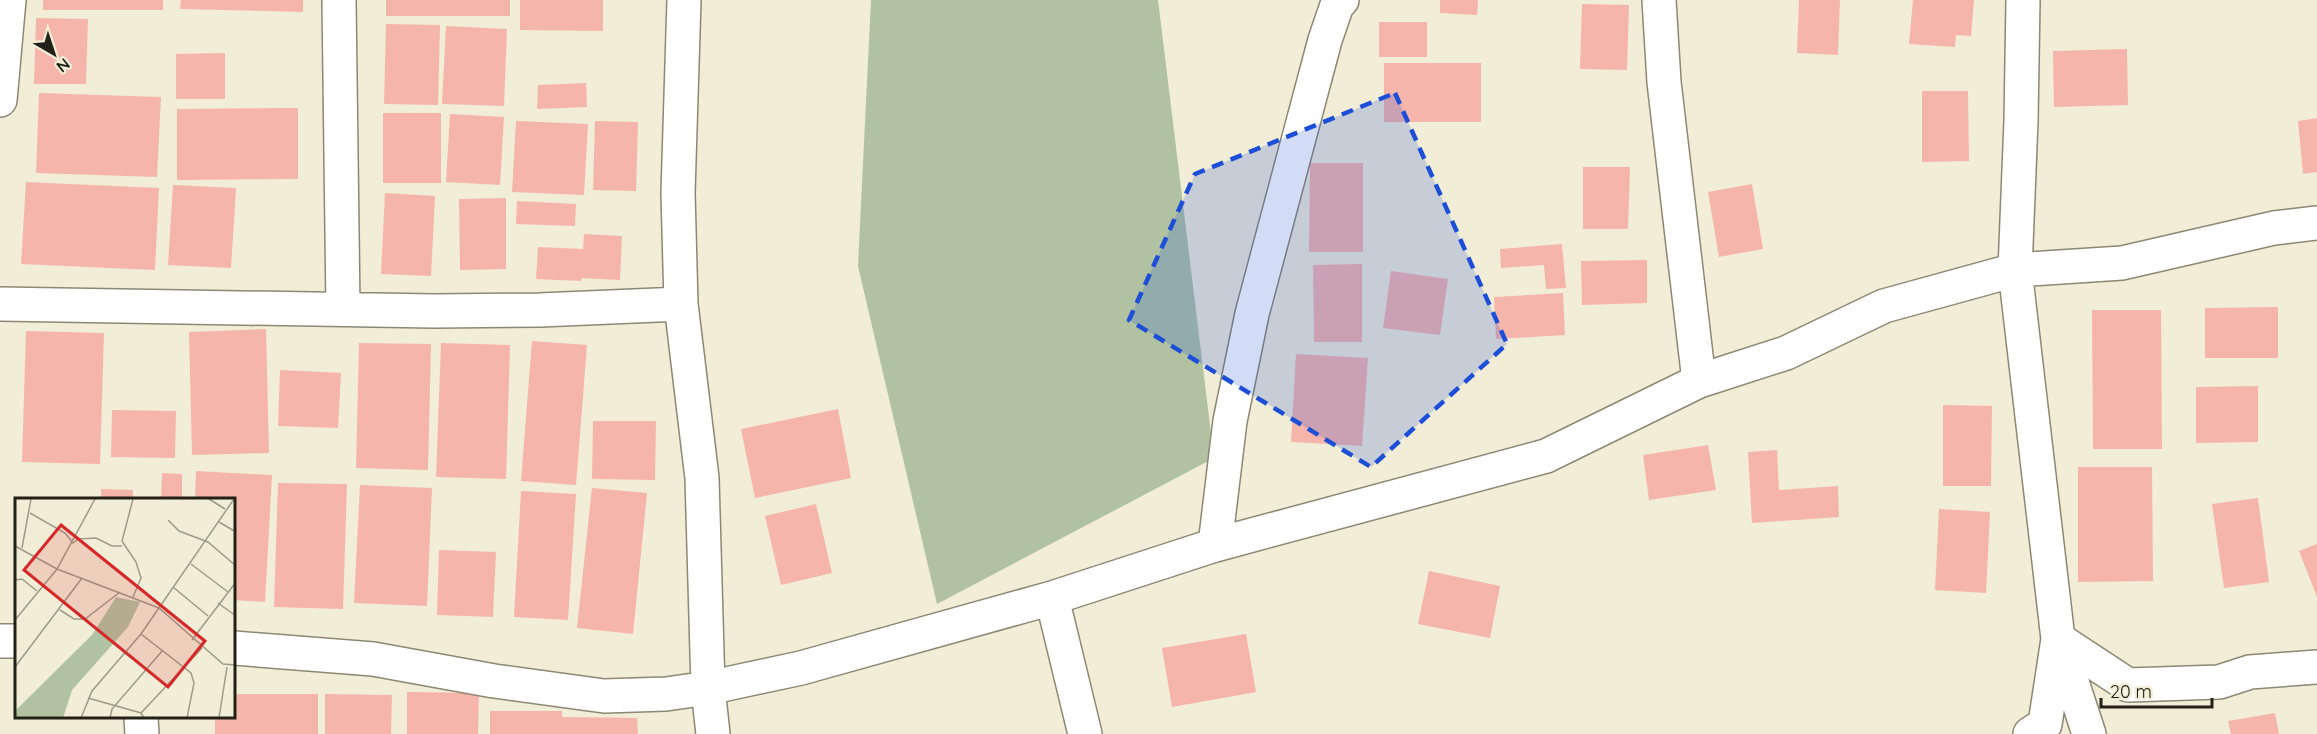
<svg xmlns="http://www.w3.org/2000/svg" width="2317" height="734" viewBox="0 0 2317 734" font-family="Quicksand,sans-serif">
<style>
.green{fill:#b0c2a2}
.building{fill:#f6b5ab}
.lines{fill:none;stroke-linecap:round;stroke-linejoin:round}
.minor-casing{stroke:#8c8873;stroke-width:36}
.minor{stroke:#fff;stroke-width:33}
.marked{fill:#1d4ed8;fill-opacity:0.2;stroke:#1d4ed8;stroke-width:4.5;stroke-dasharray:12 8;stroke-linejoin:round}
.inset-road{fill:none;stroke:#9e9b8a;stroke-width:1.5}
.view{fill:#d62828;fill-opacity:0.15;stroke:#d62828;stroke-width:3}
.inset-edge{fill:none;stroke:#222118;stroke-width:3}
</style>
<rect width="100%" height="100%" fill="#f1edd6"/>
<path class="green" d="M871 0H1158L1214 458 937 604 858 266Z"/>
<path class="building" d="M43 0H163V10H43Z
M181 0H303V12L180 9Z
M386 0H510V16H386Z
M520 0H603V31L520 30Z
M1440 0H1478L1477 15 1440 13Z
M1799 0H1840L1838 55 1797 53Z
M1913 0H1974L1971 36 1956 35 1955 47 1909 44Z
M1582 4 1629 5 1627 70 1580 69Z
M36 18 88 19 86 84H34Z
M1379 22H1427V57H1379Z
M386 24 440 25 438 105 384 104Z
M446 26 507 29 504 106 442 104Z
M2127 49 2128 105 2054 107 2053 51Z
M225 53V99H176V54Z
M1384 63H1481V122H1384Z
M586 83 587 107 537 109 538 85Z
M1922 91H1968L1969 161 1922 162Z
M39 93 161 97 157 177 36 173Z
M298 108V179L177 180V109Z
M383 113H441V183H383Z
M450 114 504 117 500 185 446 182Z
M2317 118V172L2303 174 2298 121Z
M516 121 588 124 584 195 512 192Z
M595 121 638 122 636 191 593 190Z
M1310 163H1363V252H1309Z
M1583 167H1630L1628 229H1583Z
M26 182 159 188 155 270 21 264Z
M1752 184 1763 249 1719 257 1708 192Z
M173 185 236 188 231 268 168 265Z
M385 193 435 196 431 276 381 274Z
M506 198V269L460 270 459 199Z
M517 201 576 204 575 226 516 224Z
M584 234 622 236 620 280 582 278 581 281 536 279 538 247 583 249Z
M1562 244 1566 288 1546 289 1544 265 1501 268 1500 249Z
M1647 260V303L1582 305 1581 261Z
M1362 264V342H1314L1313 265Z
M1391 271 1448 279 1440 335 1383 328Z
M1563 293 1565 335 1496 339 1494 297Z
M2278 307V358H2205V308Z
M2092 310H2161L2162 449H2093Z
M266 329 269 453 192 455 189 332Z
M26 331 104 333 100 464 22 462Z
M532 341 587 345 576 485 521 481Z
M359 343 431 344 428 470 356 468Z
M441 343 510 345 506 479 436 477Z
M1296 354 1368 358 1362 446 1291 442Z
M280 370 341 373 338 428 278 426Z
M2258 386V442L2196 443V387Z
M1943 405 1992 406 1991 486H1943Z
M838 409 851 478 755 498 741 429Z
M112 410 176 411 175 458 111 457Z
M593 421H656L655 480 592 479Z
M1708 445 1716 490 1649 500 1643 455Z
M1777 450 1779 490 1838 486 1839 517 1752 523 1748 452Z
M2078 467H2152L2153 581 2078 582Z
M196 471 272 475 265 602 234 600V500H195Z
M162 473 182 474V500H161Z
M278 483 347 484 343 609 274 607Z
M360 485 432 488 427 606 354 603Z
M592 488 647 493 633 634 577 628Z
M101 489 133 490V500H101Z
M521 491 576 494 568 620 514 617Z
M2258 498 2269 582 2224 588 2212 504Z
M816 504 832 573 781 585 765 516Z
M1939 509 1990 512 1986 593 1935 590Z
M2317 544V597L2299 551Z
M439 550 496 552 493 617 437 615Z
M1429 571 1500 586 1490 638 1418 624Z
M1246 634 1256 692 1172 707 1162 648Z
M407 692 479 693 478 734H407Z
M234 694H318V734H215V718H234Z
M325 694 392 695 391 734H325Z
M490 711H562V717L637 718 638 734H490Z
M2275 713 2279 734H2231L2228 721Z"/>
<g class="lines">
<g class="minor-casing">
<path id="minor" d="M339 0 343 309
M684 0 678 193 681 304 702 478 708 688 713 734
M1659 0 1664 82 1699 381
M2023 0 2021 121 2015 270 2058 639 2089 734
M0 100 9 0
M0 304 434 311 540 310 681 304
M1215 545 1230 421 1252 314 1325 40 1337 5 1342 0
M1052 598 1085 734
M0 641H16
M234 648 373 659 494 681 604 696 666 694 708 688 801 668 1052 598 1215 545 1546 456 1699 381 1786 353 1884 306 2015 270 2122 263 2274 228 2317 223
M141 718 142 734
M2030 734 2045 724 2058 639 2128 685 2219 682 2250 672 2317 667"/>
</g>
<use href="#minor" class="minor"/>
</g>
<path class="marked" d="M1395 93 1507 344 1371 467 1129 320 1195 174Z"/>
<g transform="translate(15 498)">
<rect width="220" height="220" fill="#f1edd6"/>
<path d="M101 99 125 104 113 129 57 192 48 220H0V213L77 137Z" fill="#b0c2a2"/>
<path class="inset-road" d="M194 1 210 11M15 15 50 35 58 45 63 41 81 40 97 48H107M153 22 164 33 193 44 221 68M204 24 221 34M0 48 42 71 144 110 208 166 221 167M7 50 16 1M176 66 213 94M0 82 7 81 22 93M158 89 193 118M118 99 126 80 121 64 107 43 118 1M203 105 221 118M45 112 59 121H70L105 94M0 122 42 71 80 1M126 136 176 175 179 185 172 220M177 142 221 84M0 169 67 80M73 200 126 215 129 220M126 215 187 150M66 220 77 193 126 136 219 1M95 220 97 211 148 152M204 220 212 169"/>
<path class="view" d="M46 27 190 143 153 189 9 72Z"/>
<rect width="220" height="220" class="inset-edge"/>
</g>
<g transform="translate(54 54) rotate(141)" stroke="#f1edd6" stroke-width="4.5" paint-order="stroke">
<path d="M0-4.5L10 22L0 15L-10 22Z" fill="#222118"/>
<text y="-9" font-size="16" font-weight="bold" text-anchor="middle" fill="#222118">N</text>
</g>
<path d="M2101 698v9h111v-9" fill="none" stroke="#222118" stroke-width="3"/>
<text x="2110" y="698" font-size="18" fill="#222118" stroke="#f1edd6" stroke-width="4.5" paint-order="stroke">20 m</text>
</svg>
